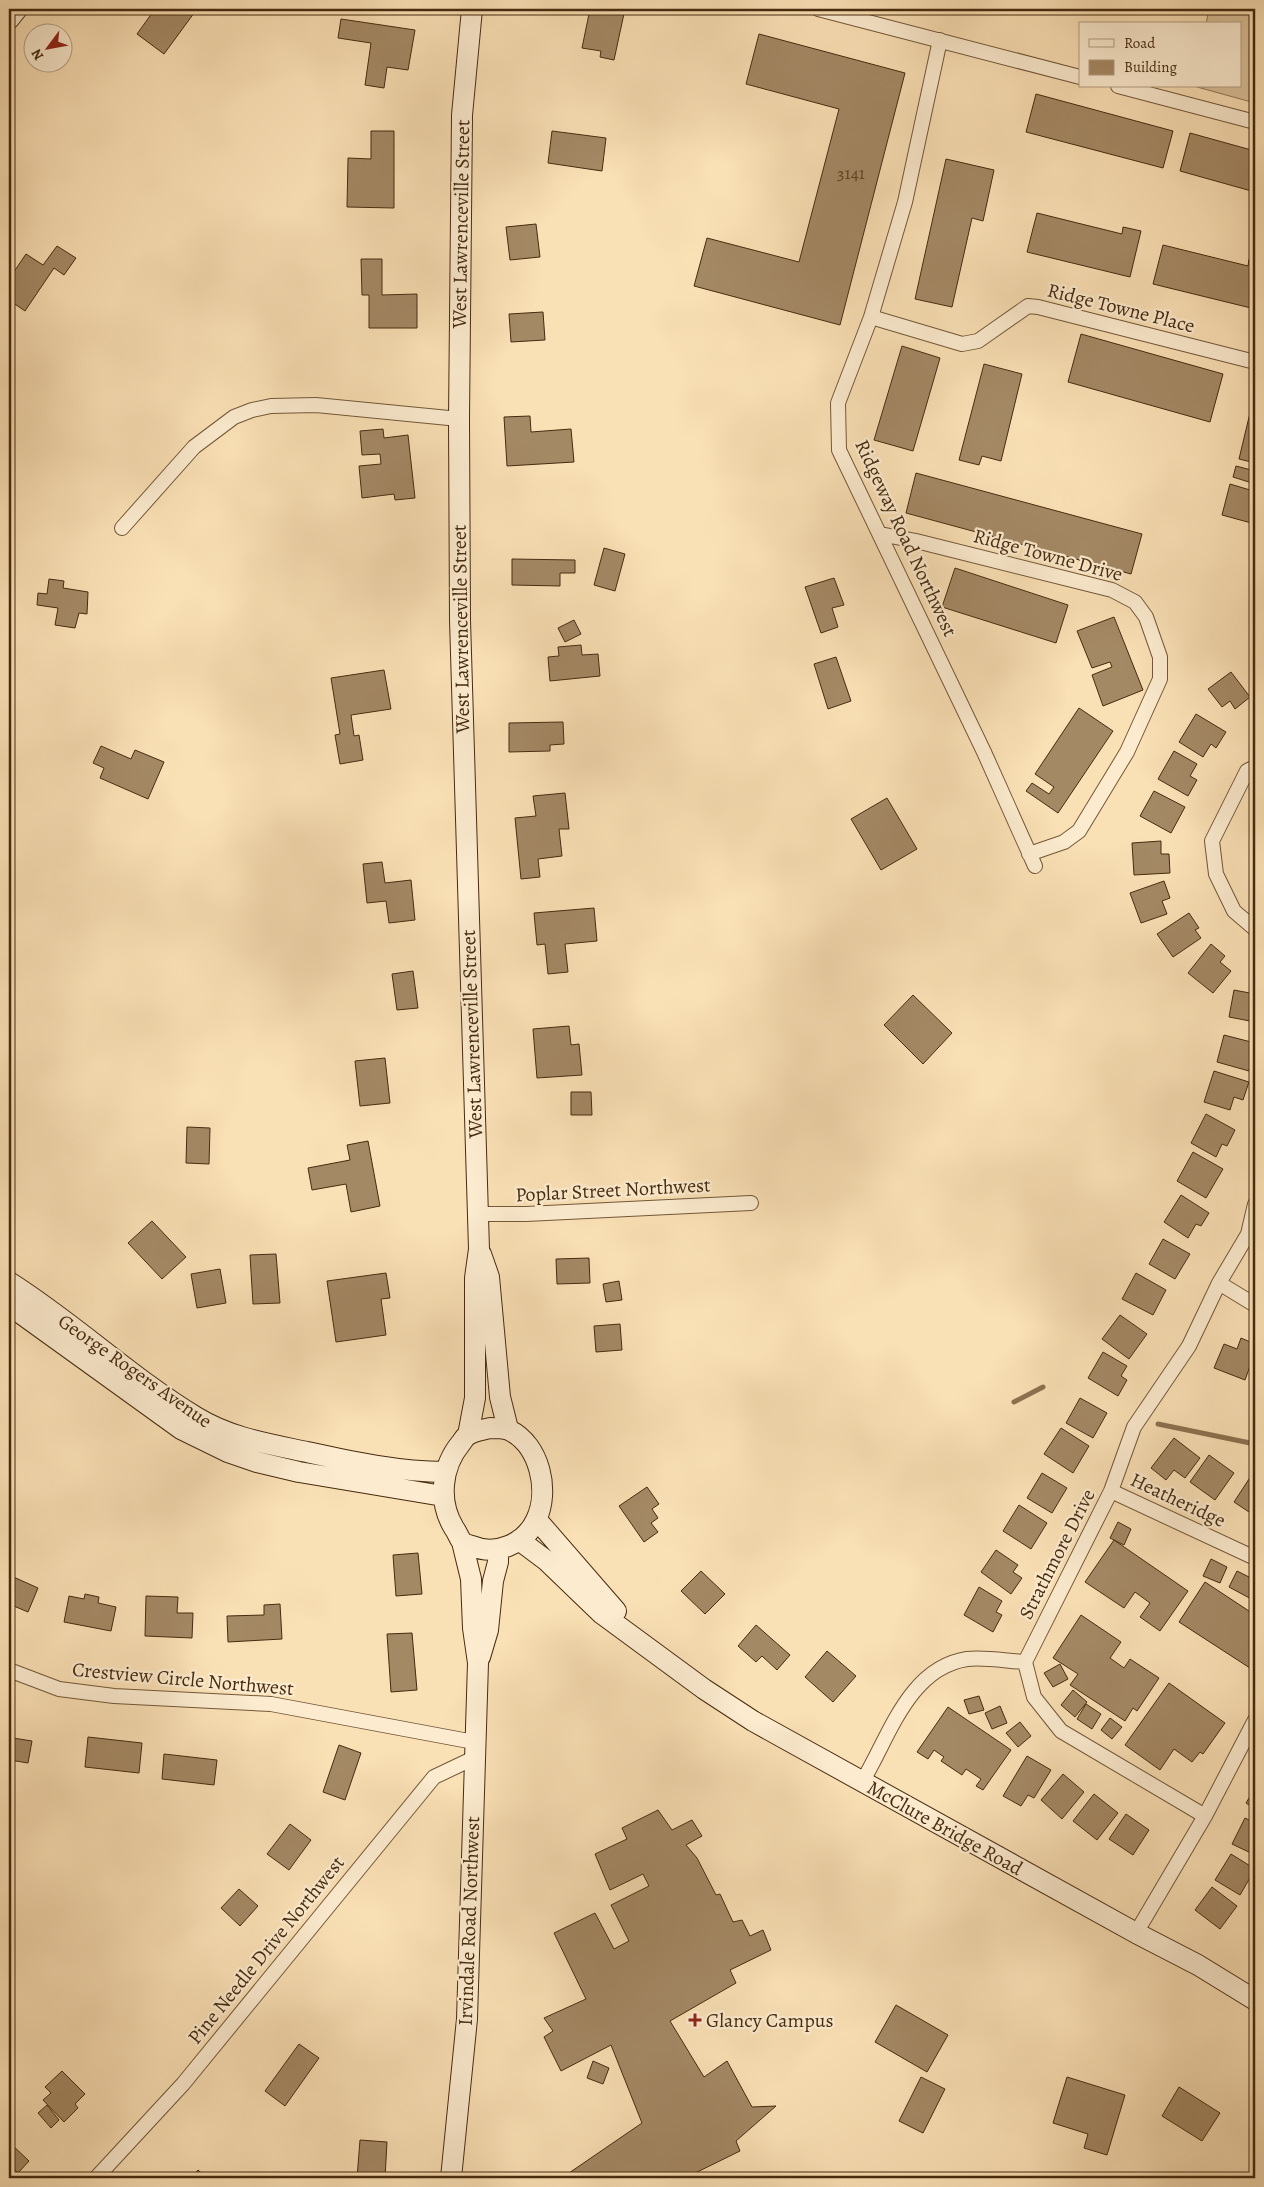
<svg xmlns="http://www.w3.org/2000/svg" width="1264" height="2187" viewBox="0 0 1264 2187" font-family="Alegreya,serif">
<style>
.green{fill:#dbc199;stroke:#907654}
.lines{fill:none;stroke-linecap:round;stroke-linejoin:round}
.stream{stroke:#8d7251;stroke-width:5}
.building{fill:#a48965;stroke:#462b0f}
.street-casing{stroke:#735838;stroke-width:16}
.secondary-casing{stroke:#462b0f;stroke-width:22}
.street{stroke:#fcebcf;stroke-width:14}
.secondary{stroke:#fcebcf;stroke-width:20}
.poi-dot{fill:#8f2418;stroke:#fcebcf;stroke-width:2}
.labels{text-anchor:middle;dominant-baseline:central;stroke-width:4.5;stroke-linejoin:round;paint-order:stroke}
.number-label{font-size:18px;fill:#5e4224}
.street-label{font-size:20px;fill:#462b0f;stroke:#fcebcf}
.poi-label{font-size:20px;fill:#462b0f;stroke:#fcebcf;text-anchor:start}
</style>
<rect width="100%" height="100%" fill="#fae0b5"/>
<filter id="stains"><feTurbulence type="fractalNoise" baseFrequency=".004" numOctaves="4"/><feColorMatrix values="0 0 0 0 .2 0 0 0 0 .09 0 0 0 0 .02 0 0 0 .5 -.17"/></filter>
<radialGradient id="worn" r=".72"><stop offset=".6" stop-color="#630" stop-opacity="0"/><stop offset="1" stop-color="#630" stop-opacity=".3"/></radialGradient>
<path class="green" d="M1209 9H1255V103L1197 87 1240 86V24H1206Z"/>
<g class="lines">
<path class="stream" d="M1014 1402 1043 1387
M1158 1424 1255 1444"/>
</g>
<path class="building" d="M155 9H197L164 54 137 34Z
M590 9H625L614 60 600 57 601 51 582 48Z
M341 19 415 30 408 70 387 67 384 88 365 85 371 43 338 38Z
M759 34 905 73 840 325 694 286 707 238 799 262 839 109 746 84Z
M1036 94 1173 131 1163 168 1026 132Z
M371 131H394V208L347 207 348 158 371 159Z
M552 131 606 138 602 171 548 163Z
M1190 133 1255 151V192L1180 171Z
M946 159 994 170 983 221 972 218 952 307 915 299Z
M1037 213 1122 234 1123 227 1141 231 1130 277 1027 252Z
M536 224 540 257 510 260 506 227Z
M1163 245 1248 266 1249 259 1255 260V309L1153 284Z
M57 246 76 258 64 275 54 268 25 311 9 300V279L26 254 43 265Z
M361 259H382V295L417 294V328H369V295H362Z
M543 312 545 340 511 342 509 314Z
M1081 334 1223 374 1210 422 1068 382Z
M902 346 940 358 913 451 874 440Z
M984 364 1022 374 1001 461 982 456 979 465 959 460Z
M1255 392V463L1239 459Z
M530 416 531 432 571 429 574 462 507 466 504 417Z
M383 429 384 438 408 435 415 498 395 500 394 494 362 498 359 466 381 464 380 454 362 455 360 431Z
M1236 466 1255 471V524L1222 515 1230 484 1250 490 1252 483 1233 477Z
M916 473 1142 534 1131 574 906 513Z
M604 548 625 554 615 591 594 585Z
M512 559 575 560V573H560V586L512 585Z
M955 568 1068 605 1056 643 942 607Z
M834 578 844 605 832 608 838 627 821 633 805 587Z
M49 579 64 581 63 588 88 592 87 614 79 613 75 628 55 625 58 608 37 605 38 593 47 594Z
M1114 617 1143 690 1103 706 1092 675 1112 667 1110 662 1092 668 1077 631Z
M574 620 581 634 565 642 558 628Z
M1255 632V659H1254L1251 633Z
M581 645 582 655 598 654 600 676 550 681 548 657 559 656 558 647Z
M836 657 851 701 828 709 814 664Z
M384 670 391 709 351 715 354 736 359 735 363 760 340 764 335 735 340 734 331 678Z
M1231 672 1250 697 1235 709 1230 701 1222 707 1208 689Z
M1079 708 1113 731 1058 813 1026 791 1032 783 1049 794 1054 787 1035 774Z
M1196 714 1226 732 1216 748 1211 744 1203 757 1179 742Z
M563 722 564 744 550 745V751L509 752V723Z
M101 746 131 759 135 750 164 762 148 799 100 778 104 768 93 763Z
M1174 751 1197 764 1190 776 1197 780 1188 796 1158 779Z
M1154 791 1185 807 1171 833 1140 816Z
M565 793 569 829H559L562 856 538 859 540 877 521 879 515 818 536 816 533 796Z
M887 798 917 849 881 870 851 819Z
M1161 841V854H1169L1170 873 1134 875 1132 843Z
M382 862 385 883 411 880 415 920 389 923 386 901 367 903 363 864Z
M1164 881 1170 898 1162 901 1167 914 1141 923 1130 893Z
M594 908 597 941 565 944 568 972 548 974 545 944 537 945 534 913Z
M1189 913 1199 928 1195 930 1201 938 1173 957 1157 934Z
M1211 944 1225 956 1220 962 1231 971 1213 993 1188 973Z
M413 971 418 1008 397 1010 392 974Z
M1234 990 1255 994V1022L1229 1017Z
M913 995 952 1033 923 1064 884 1025Z
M569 1026 571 1045 579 1044 582 1075 537 1078 533 1029Z
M1224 1035 1255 1043 1249 1071 1217 1062Z
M385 1058 390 1103 360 1106 355 1061Z
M1214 1071 1249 1082 1243 1100 1234 1097 1230 1110 1204 1102Z
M571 1092H591L592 1115H571Z
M1206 1114 1235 1130 1227 1146 1222 1144 1216 1157 1191 1143Z
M187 1127 210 1128 209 1164 186 1163Z
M368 1141 380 1206 351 1212 346 1184 312 1190 308 1168 350 1160 347 1145Z
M1193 1152 1223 1169 1206 1198 1177 1181Z
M1181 1195 1209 1213 1201 1226 1196 1224 1188 1238 1164 1222Z
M152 1221 186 1257 162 1279 128 1243Z
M1163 1239 1190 1254 1175 1279 1149 1264Z
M276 1254 280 1303 253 1304 250 1255Z
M589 1258 590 1283 557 1284 556 1259Z
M220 1269 226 1303 197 1308 191 1274Z
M386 1273 390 1298 381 1299 386 1335 336 1342 327 1281Z
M1136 1273 1166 1290 1153 1315 1122 1299Z
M619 1281 622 1300 606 1302 603 1284Z
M1120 1315 1147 1334 1129 1359 1102 1339Z
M620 1324 622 1350 596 1352 594 1326Z
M1241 1338 1255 1344V1352L1245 1380 1214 1368 1224 1344 1237 1349Z
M1103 1352 1127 1366 1121 1376 1127 1380 1118 1396 1088 1378Z
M1080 1398 1107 1413 1093 1438 1066 1423Z
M1061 1428 1089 1446 1073 1473 1044 1454Z
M1174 1438 1200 1458 1185 1478 1174 1470 1166 1480 1151 1468Z
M1209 1455 1234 1473 1215 1500 1190 1482Z
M1042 1473 1067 1488 1052 1513 1027 1498Z
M1251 1476 1255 1479V1516L1234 1502Z
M647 1487 659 1504 652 1509 658 1518 651 1523 658 1532 644 1542 619 1506Z
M1019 1505 1047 1523 1031 1549 1003 1531Z
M1118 1522 1131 1529 1124 1545 1110 1538Z
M1114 1540 1188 1591 1160 1631 1140 1617 1150 1603 1135 1592 1124 1608 1085 1582Z
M996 1550 1018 1565 1013 1572 1022 1578 1011 1594 981 1572Z
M418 1553 422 1594 396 1596 393 1555Z
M1211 1559 1227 1567 1220 1583 1203 1576Z
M701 1571 725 1594 705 1614 681 1591Z
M1237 1571 1255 1580V1601L1229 1587Z
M9 1575 38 1588 28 1612 9 1604Z
M1205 1582 1255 1615V1667L1253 1670 1179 1622Z
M979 1587 1002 1601 996 1612 1002 1615 993 1632 964 1615Z
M85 1594 99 1597 98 1603 116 1607 111 1631 64 1622 69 1596 84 1599Z
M146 1596 178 1597 177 1613H193L192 1638 145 1636Z
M280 1604 282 1639 228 1642 227 1616 264 1615V1605Z
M1081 1615 1121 1642 1110 1658 1124 1668 1130 1659 1159 1678 1137 1711 1133 1708 1125 1721 1070 1685 1078 1674 1053 1658Z
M756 1625 790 1655 777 1670 762 1656 756 1662 738 1646Z
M412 1633 417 1690 391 1692 387 1634Z
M827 1651 856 1676 833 1702 805 1677Z
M1060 1664 1068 1679 1053 1687 1044 1673Z
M1169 1683 1225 1723 1203 1754 1200 1752 1192 1762 1174 1749 1160 1770 1125 1745Z
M1073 1690 1087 1702 1075 1717 1061 1705Z
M979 1696 984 1710 969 1714 964 1700Z
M1086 1704 1101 1714 1092 1729 1077 1719Z
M1000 1706 1007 1723 992 1729 985 1713Z
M948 1707 1011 1750 983 1790 976 1786 981 1779 966 1769 962 1775 941 1761 944 1757 934 1750 928 1759 917 1752Z
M1110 1718 1122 1727 1112 1739 1101 1730Z
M1020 1722 1031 1736 1018 1747 1006 1733Z
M88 1737 142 1743 139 1773 85 1767Z
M13 1738 32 1741 28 1763 10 1760Z
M339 1745 361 1753 345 1800 323 1792Z
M164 1754 217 1760 214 1785 162 1779Z
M1027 1756 1051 1770 1034 1798 1028 1795 1021 1806 1003 1796Z
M1063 1774 1084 1792 1062 1819 1041 1800Z
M1255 1788V1809L1246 1803Z
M1094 1794 1118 1813 1097 1840 1073 1821Z
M658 1810 672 1830 692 1820 702 1836 686 1845 697 1858 716 1895 720 1894 733 1922 742 1920 750 1936 763 1930 771 1950 730 1970 736 1983 670 2021 704 2077 727 2061 752 2107 776 2106 736 2141 740 2151 685 2178H571L569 2173 642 2123 611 2045 561 2071 544 2037 553 2031 544 2018 586 1999 554 1933 595 1913 614 1949 629 1941 611 1905 649 1886 643 1874 610 1890 595 1854 627 1839 622 1828Z
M1126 1814 1149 1830 1133 1855 1109 1839Z
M1245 1818 1255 1823V1855L1232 1844Z
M290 1824 311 1840 289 1870 267 1854Z
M1231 1854 1255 1869 1240 1895 1215 1880Z
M1212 1887 1237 1906 1220 1929 1195 1910Z
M239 1889 258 1906 240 1926 221 1908Z
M896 2005 948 2035 927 2072 875 2042Z
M299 2044 319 2058 285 2106 265 2091Z
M593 2061 609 2068 603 2084 587 2078Z
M62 2071 85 2094 75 2104 78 2108 64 2122 43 2100 51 2093 45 2087Z
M921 2077 945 2089 923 2133 899 2121Z
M1067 2077 1125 2095 1107 2155 1084 2148 1088 2134 1053 2123Z
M1179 2087 1220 2113 1202 2141 1162 2116Z
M47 2105 59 2120 51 2128 38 2113Z
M360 2140 387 2142 385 2178H357Z
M9 2142 29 2161 18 2173 10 2166 9 2167Z
M198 2170 207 2178H191Z"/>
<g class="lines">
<g class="street-casing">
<path id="street" d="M818 9 1080 77
M940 40 905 202 871 317 838 403 839 450 984 752 1035 866
M1118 86 1255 122
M871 317 962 344 978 341 1028 306 1038 307 1255 362
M122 528 194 447 234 417 252 410 271 406 316 405 459 419
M880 534 916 541 1112 590 1135 602 1146 617 1160 657V679L1127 752 1079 831 1064 842 1029 854
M1255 767 1247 771 1212 841 1216 874 1234 911 1255 929
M477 1214H526L751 1203
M1219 1283 1255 1305
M1111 1491 1255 1558
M9 1670 59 1689 114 1696 271 1704 474 1742
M862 1782C889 1738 908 1668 967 1659 984 1657 1007 1661 1025 1662
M1205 1816 1061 1731 1034 1697 1025 1662 1111 1491 1134 1427 1189 1346 1219 1283 1248 1234 1255 1204
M1136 1933 1205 1816 1255 1720
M96 2178 183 2084 434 1777 474 1758"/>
</g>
<g class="secondary-casing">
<path id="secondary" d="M9 19 17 9
M481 1254 489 1277 500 1397 508 1429
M9 1282C74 1323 130 1377 196 1417 230 1438 269 1444 307 1452 353 1462 398 1472 445 1472
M9 1305 181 1429 228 1452 257 1462 299 1472 443 1496
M490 1428C496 1428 504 1428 509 1430 540 1445 550 1491 536 1520 525 1544 496 1556 472 1546 469 1545 464 1544 462 1542 459 1538 457 1532 454 1528 438 1502 441 1467 461 1443 463 1441 465 1436 468 1435 474 1431 483 1430 490 1428Z
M468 1435 475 1398V1278L479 1249 460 620 459 419 462 115 472 9
M537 1520 616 1611
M519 1540 547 1561 602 1614 704 1689 753 1721 1136 1933 1198 1965 1255 2000
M480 1657 488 1630 493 1581 498 1562V1550
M451 2178 467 2019 478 1663 473 1628 471 1579 462 1542"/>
</g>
<use href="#street" class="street"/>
<use href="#secondary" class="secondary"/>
</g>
<path class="poi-dot" d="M692.5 2012.5h5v5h5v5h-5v5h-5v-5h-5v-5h5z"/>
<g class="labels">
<g class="number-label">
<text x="851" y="173">3141</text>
</g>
<g class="street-label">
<text transform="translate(461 224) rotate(-89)">West Lawrenceville Street</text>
<text transform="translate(1121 308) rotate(14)">Ridge Towne Place</text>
<text transform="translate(906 538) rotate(65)">Ridgeway Road Northwest</text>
<text transform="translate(1048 555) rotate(15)">Ridge Towne Drive</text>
<text transform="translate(461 629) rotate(-91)">West Lawrenceville Street</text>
<text transform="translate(472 1034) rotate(-92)">West Lawrenceville Street</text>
<text transform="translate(613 1190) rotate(-3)">Poplar Street Northwest</text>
<text transform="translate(135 1371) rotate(35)">George Rogers Avenue</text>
<text transform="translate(1178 1500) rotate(25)">Heatheridge</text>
<text transform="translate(1057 1554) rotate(-63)">Strathmore Drive</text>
<text transform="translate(183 1679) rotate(5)">Crestview Circle Northwest</text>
<text transform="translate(945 1828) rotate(29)">McClure Bridge Road</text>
<text transform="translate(469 1921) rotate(-88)">Irvindale Road Northwest</text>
<text transform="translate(266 1950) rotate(-51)">Pine Needle Drive Northwest</text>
</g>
<g class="poi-label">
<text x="706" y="2020">Glancy Campus</text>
</g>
</g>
<rect width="1264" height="2187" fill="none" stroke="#fae0b5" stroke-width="30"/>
<rect x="10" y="10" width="1244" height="2167" fill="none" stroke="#462b0f" stroke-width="2.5"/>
<rect x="15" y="15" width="1234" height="2157" fill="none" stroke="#462b0f"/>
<rect x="1079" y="22" width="162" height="65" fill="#fcebcf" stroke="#b39e82"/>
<rect x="1089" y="39" width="25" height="8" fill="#fcebcf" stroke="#b39e82"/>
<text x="1124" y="48" font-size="15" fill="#462b0f">Road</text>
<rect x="1089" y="60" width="25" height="15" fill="#a48965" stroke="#b39e82"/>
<text x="1124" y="72" font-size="15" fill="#462b0f">Building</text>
<g transform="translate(48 48) rotate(238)"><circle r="24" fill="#fcebcf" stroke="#b39e82"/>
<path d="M0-4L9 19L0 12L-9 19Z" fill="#8f2418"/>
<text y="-8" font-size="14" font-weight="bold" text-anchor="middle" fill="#462b0f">N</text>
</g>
<rect width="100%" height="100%" filter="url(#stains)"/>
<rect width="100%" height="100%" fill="url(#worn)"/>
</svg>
